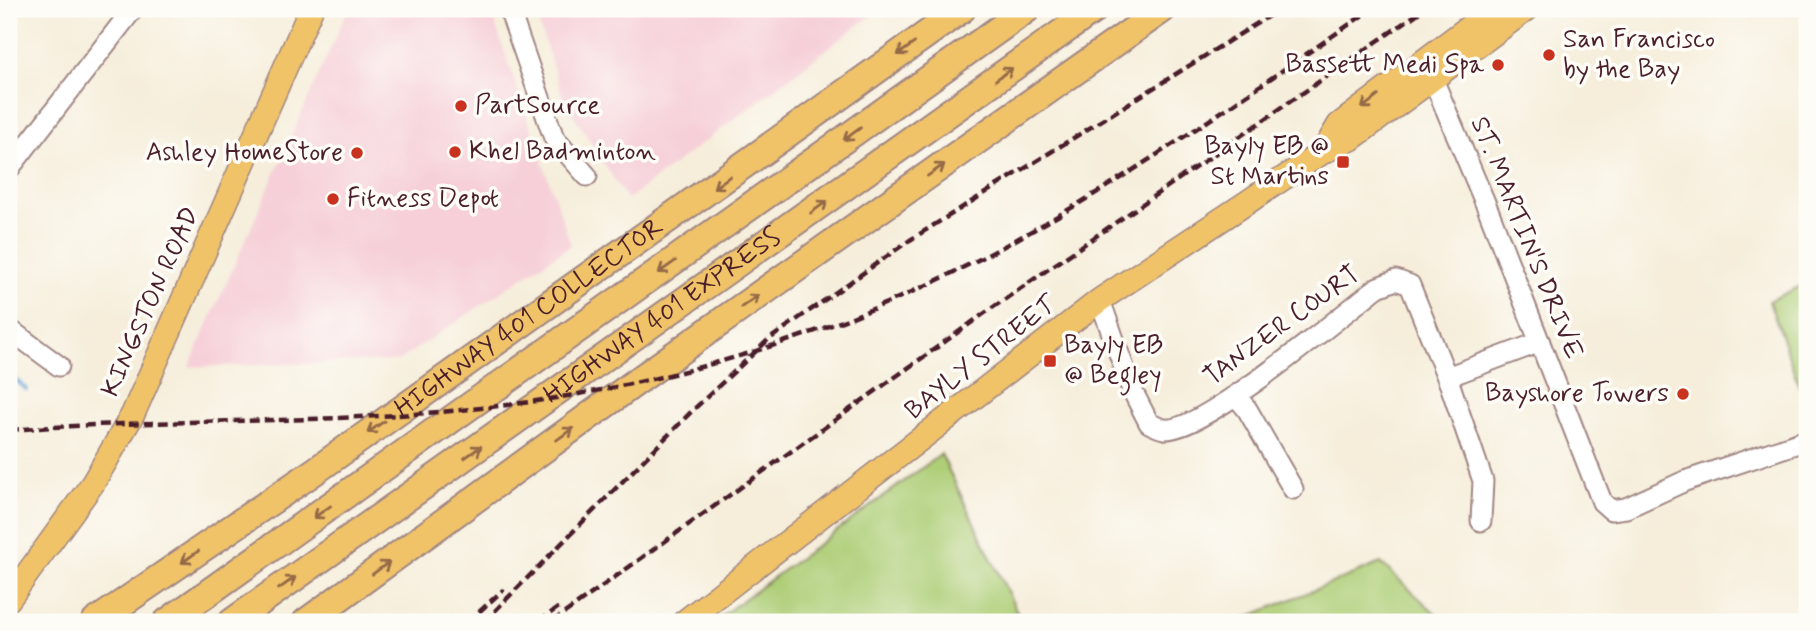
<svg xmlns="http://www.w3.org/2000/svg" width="1816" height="631" viewBox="0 0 1816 631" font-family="Mynerve,sans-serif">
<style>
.built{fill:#f6cfd8}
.green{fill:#aece77;stroke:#7c7651;stroke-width:2}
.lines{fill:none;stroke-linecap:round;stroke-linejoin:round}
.stream{stroke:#64a1d5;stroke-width:4.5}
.minor-casing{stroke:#a08683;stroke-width:23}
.major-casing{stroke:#a08683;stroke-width:26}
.highway-casing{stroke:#a08683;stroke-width:30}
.minor{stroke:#fff;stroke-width:19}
.major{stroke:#f0c369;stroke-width:23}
.highway{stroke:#f0c369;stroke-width:26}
.rail{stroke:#4a1f2b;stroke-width:4.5;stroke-dasharray:10 5;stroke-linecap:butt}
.oneway{stroke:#956947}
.poi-dot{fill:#c8321e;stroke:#fdfcf7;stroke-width:2.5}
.labels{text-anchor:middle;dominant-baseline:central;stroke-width:7;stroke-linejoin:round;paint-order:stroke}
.poi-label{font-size:26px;fill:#4a1f2b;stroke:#fdfcf7;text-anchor:start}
.street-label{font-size:26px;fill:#4a1f2b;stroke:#fdfcf7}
</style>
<rect width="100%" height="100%" fill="#fdfcf7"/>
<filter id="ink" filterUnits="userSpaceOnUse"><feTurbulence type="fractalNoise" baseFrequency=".0143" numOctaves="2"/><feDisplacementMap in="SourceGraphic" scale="14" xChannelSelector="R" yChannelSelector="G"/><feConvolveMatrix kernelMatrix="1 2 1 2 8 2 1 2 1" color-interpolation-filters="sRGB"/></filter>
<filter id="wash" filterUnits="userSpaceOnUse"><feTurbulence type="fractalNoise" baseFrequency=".00686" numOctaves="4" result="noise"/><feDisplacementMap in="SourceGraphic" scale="28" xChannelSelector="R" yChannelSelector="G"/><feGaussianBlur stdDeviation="1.57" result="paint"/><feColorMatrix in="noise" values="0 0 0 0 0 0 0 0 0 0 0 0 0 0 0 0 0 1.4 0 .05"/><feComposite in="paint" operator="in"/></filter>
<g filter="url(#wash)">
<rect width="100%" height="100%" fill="#f6eedb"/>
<path class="built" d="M348 9H490L571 245 398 361 189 367Z
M534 9H880L627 200 563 98Z"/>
<path class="green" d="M1807 283V408L1769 301Z
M941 454 1022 622H713Z
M1381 563 1445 622H1235Z"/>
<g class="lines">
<path class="stream" d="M9 375 26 389"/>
</g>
</g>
<g filter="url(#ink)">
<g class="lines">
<g class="minor-casing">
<path id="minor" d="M509 9 554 138 587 176
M1427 65 1489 212 1602 502 1611 510 1626 508 1685 481 1807 440
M9 169 133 9
M1100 300 1132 390 1149 423C1153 425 1159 428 1164 429 1201 434 1343 314 1378 287L1396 280 1410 285 1450 385 1483 481 1481 521
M9 329 59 366
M1447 377 1540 342
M1236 396 1247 409 1293 489"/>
</g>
<g class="major-casing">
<path id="major" d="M1323 152 1339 125 1493 9
M9 599 93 483 133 414 311 9
M684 622 1100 300 1323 152 1351 139 1527 9"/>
</g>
<g class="highway-casing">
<g id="highway">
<path id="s1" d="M95 622 318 469 962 9"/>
<path d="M167 622 1027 9"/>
<path id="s2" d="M232 622 1095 9"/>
<path d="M306 622 636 382 1163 9"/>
</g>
</g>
<use href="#minor" class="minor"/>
<use href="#major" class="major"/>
<use href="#highway" class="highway"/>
<path class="rail" d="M9 430C177 417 348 426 515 404 657 385 799 345 929 284 1087 210 1229 106 1372 9
M468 622 504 589
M484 622 693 410 768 340 910 240 1280 9
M538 622 559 607
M552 622 985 313 1424 9"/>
</g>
<defs><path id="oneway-shaft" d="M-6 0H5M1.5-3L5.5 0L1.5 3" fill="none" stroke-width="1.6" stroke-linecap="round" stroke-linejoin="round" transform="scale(1.75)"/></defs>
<g class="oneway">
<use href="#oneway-shaft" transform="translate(906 49) rotate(144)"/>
<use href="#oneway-shaft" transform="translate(1004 74) rotate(-36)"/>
<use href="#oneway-shaft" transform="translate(1370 102) rotate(143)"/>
<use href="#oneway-shaft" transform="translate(852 134) rotate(144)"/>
<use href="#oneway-shaft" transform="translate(936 170) rotate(-35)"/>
<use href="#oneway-shaft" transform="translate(722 182) rotate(144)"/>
<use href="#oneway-shaft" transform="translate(819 207) rotate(-36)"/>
<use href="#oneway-shaft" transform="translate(667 267) rotate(145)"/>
<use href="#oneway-shaft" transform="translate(750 301) rotate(-35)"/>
<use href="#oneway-shaft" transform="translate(376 427) rotate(145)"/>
<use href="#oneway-shaft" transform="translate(565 434) rotate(-36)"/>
<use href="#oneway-shaft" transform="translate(473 452) rotate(-35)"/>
<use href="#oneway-shaft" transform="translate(322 512) rotate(145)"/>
<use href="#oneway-shaft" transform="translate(190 557) rotate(145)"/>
<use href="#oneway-shaft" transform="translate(381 568) rotate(-36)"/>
<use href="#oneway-shaft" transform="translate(287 583) rotate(-35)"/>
</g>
</g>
<g class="poi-dot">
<circle cx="1549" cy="55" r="7"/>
<circle cx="1498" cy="65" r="7"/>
<circle cx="461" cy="106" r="7"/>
<circle cx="455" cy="152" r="7"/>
<circle cx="357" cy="153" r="7"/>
<rect x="1336" y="155" width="14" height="14" rx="3.5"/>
<circle cx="333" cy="199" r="7"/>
<rect x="1043" y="354" width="14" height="14" rx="3.5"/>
<circle cx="1683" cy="394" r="7"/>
</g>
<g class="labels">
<g class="poi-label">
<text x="1563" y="40">San Francisco<tspan x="1563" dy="30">by the Bay</tspan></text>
<text x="1484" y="65" text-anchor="end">Bassett Medi Spa</text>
<text x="475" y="106">PartSource</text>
<text x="1329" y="147" text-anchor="end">Bayly EB @<tspan x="1329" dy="30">St Martins</tspan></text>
<text x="469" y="152">Khel Badminton</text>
<text x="343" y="153" text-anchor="end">Ashley HomeStore</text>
<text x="347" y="199">Fitness Depot</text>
<text x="1064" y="346">Bayly EB<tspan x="1064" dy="30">@ Begley</tspan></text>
<text x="1669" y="394" text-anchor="end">Bayshore Towers</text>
</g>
<g class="street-label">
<text transform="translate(1526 238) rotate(68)">ST. MARTIN'S DRIVE</text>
<text transform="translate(151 302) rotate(-66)">KINGSTON ROAD</text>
<text stroke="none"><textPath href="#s2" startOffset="528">HIGHWAY 401 EXPRESS</textPath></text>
<text stroke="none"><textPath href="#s1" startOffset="530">HIGHWAY 401 COLLECTOR</textPath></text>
<text transform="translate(1282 326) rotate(-36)">TANZER COURT</text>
<text transform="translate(981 358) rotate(-38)">BAYLY STREET</text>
</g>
</g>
<rect width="1816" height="631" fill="none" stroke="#fdfcf7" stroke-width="35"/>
</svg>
